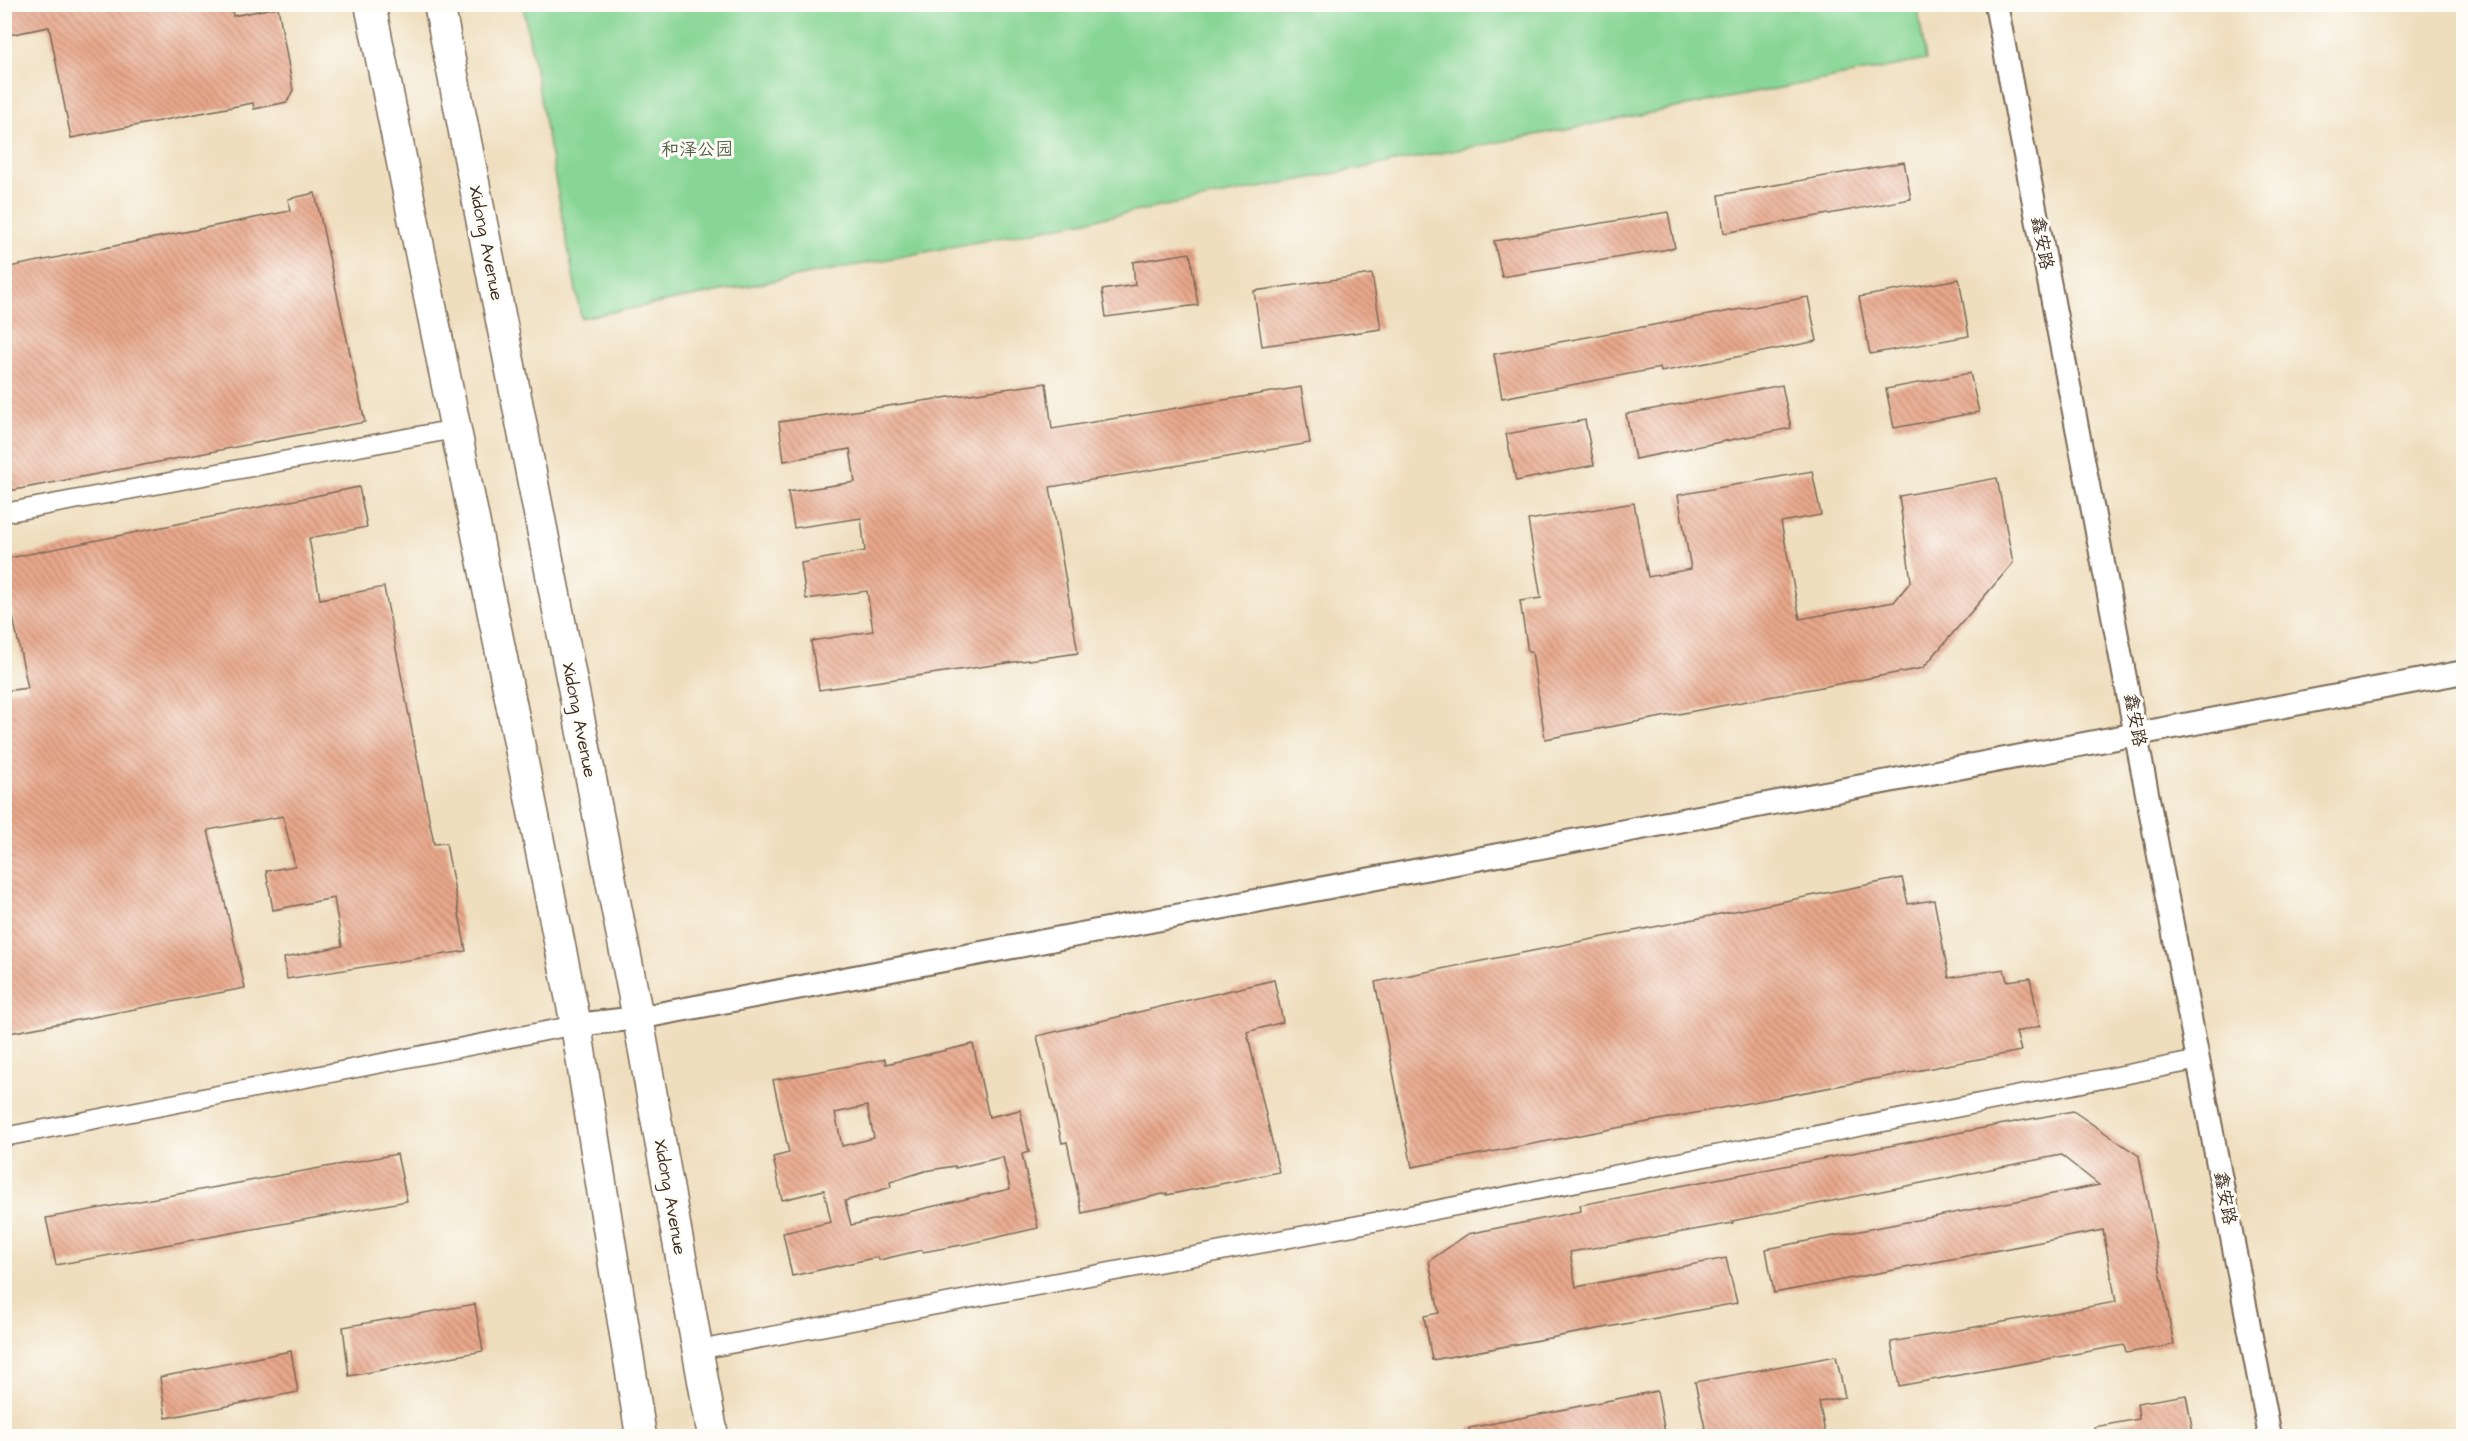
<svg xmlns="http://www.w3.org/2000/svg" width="2468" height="1441" viewBox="0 0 2468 1441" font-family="'Architects Daughter','LXGW WenKai TC',sans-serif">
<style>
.green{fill:#88d695;stroke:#62805a;stroke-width:1.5}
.building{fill:url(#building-back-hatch);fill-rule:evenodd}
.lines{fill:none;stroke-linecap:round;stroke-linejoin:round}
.minor-casing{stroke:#7a6956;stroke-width:21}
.tertiary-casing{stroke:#7a6956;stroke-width:26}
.primary-casing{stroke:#7a6956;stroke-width:33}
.minor{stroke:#fff;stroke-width:18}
.tertiary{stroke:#fff;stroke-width:22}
.primary{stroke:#fff;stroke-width:30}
.labels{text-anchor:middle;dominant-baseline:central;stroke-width:6;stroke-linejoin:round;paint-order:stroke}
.park-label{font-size:18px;fill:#525e42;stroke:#fdfcf7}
.street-label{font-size:18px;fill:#3b2a1e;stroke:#fdfcf7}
</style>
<defs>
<pattern id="building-back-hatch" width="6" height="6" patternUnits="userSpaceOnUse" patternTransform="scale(1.5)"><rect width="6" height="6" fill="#e8a78b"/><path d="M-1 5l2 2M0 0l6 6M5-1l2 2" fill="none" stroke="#bd8871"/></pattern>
</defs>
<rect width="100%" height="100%" fill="#fdfcf7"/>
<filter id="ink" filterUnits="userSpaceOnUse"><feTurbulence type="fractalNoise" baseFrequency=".0167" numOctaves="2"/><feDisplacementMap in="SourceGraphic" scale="12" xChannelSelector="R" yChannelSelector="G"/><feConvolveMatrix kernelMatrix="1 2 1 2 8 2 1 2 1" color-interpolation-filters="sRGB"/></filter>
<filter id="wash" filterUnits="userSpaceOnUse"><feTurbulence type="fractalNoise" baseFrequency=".008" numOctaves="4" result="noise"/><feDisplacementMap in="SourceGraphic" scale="24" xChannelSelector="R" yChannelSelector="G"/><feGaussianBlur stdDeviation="1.35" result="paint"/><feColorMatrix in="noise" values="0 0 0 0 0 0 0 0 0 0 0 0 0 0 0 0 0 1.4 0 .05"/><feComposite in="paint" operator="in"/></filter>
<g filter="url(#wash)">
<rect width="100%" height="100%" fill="#efdebe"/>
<path class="green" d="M1917 4 1926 60 581 318 523 5Z"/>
<g id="blocks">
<path class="building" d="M4 4H232L233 16 278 7 293 90 287 102 254 109 253 103 71 138 49 27 4 36Z
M1904 162 1911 199 1724 233 1719 195Z
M315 193 365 422 4 492V268L290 211 288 199Z
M1668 212 1675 248 1502 277 1494 241Z
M1190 253 1198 305 1106 317 1102 290 1135 285 1133 262Z
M1372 274 1381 329 1262 346 1254 291Z
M1959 279 1969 336 1870 354 1859 297Z
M1808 297 1817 341 1661 372 1660 368 1502 398 1494 354Z
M1970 373 1979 412 1894 428 1886 389Z
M1046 383 1052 429 1301 387 1310 443 1050 487 1078 653 819 690 811 641 873 631 867 591 806 599 801 563 865 551 861 518 794 528 788 492 855 482 850 449 784 461 779 422Z
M1782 385 1791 428 1635 459 1626 414Z
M1585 420 1594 465 1516 481 1506 434Z
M1812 471 1821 515 1781 522 1800 619 1894 602 1911 581 1899 496 1997 478 2013 563 1923 668 1545 739 1532 652H1528L1520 601 1541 598 1528 520 1634 503 1648 577 1691 569 1678 495Z
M359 487 367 527 309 538 320 599 384 587 434 844 446 843 466 951 287 979 284 958 342 946 334 898 273 910 266 871 295 866 283 816 208 830 245 988 4 1034V691L28 688 4 575V559Z
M1902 878 1908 904 1934 900 1949 978 2004 969 2007 981 2030 978 2040 1026 2016 1032 2021 1051 1412 1167 1375 982Z
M1274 980 1283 1022 1247 1032 1279 1172 1167 1195V1193L1082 1213 1067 1142 1062 1143 1037 1036Z
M973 1044 989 1117 1020 1110 1029 1152 1022 1154 1038 1228 967 1244 923 1252 922 1250 879 1260 878 1257 792 1276 783 1233 831 1222 824 1190 782 1200 773 1157 789 1153 773 1080 885 1059 886 1064ZM867 1106 874 1138 842 1146 835 1113ZM1003 1157 1010 1189 851 1225 845 1201 891 1187 890 1182 925 1171 955 1166V1168Z
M2073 1111 2139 1156 2174 1345 2126 1353 2124 1345 1899 1386 1891 1342 2116 1302 2103 1230 1774 1293 1766 1249 2099 1185 2061 1155 1732 1221 1733 1223 1570 1252 1576 1287 1726 1258 1737 1303 1432 1360 1424 1316 1439 1313 1429 1261 1468 1234 1581 1211 1580 1205Z
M397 1154 407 1201 56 1265 46 1218Z
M475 1304 483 1351 349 1376 343 1327Z
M291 1351 298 1392 166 1418 160 1377Z
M1836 1356 1845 1397 1819 1402 1826 1437H1707L1695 1382Z
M1657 1391 1665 1433 1647 1437H1470L1469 1428Z
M2186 1395 2194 1437H2095L2094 1427 2139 1419 2137 1403Z"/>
</g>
</g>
<g filter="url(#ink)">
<use href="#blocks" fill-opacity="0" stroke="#7a6956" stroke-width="1.5"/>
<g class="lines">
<g class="minor-casing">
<path id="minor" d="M4 513 455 429
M4 1137 576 1025
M698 1350 1364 1224 2199 1060"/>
</g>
<g class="tertiary-casing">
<path id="tertiary" d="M1996 4 2270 1436
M576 1025 638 1018 2464 672"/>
</g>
<g class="primary-casing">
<path id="primary" d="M370 4 576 1025 641 1436
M439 4 638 1018 713 1436"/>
</g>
<use href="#minor" class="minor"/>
<use href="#tertiary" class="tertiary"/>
<use href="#primary" class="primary"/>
</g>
</g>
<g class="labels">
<g class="park-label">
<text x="697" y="149">和泽公园</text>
</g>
<g class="street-label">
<text transform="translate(486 243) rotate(79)">Xidong Avenue</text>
<text transform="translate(2042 243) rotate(79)">鑫安路</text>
<text transform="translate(579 720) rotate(79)">Xidong Avenue</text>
<text transform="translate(2135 720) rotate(79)">鑫安路</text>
<text transform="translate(670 1197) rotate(80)">Xidong Avenue</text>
<text transform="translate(2225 1198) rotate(79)">鑫安路</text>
</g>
</g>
<rect width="2468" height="1441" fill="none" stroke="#fdfcf7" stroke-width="24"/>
</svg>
